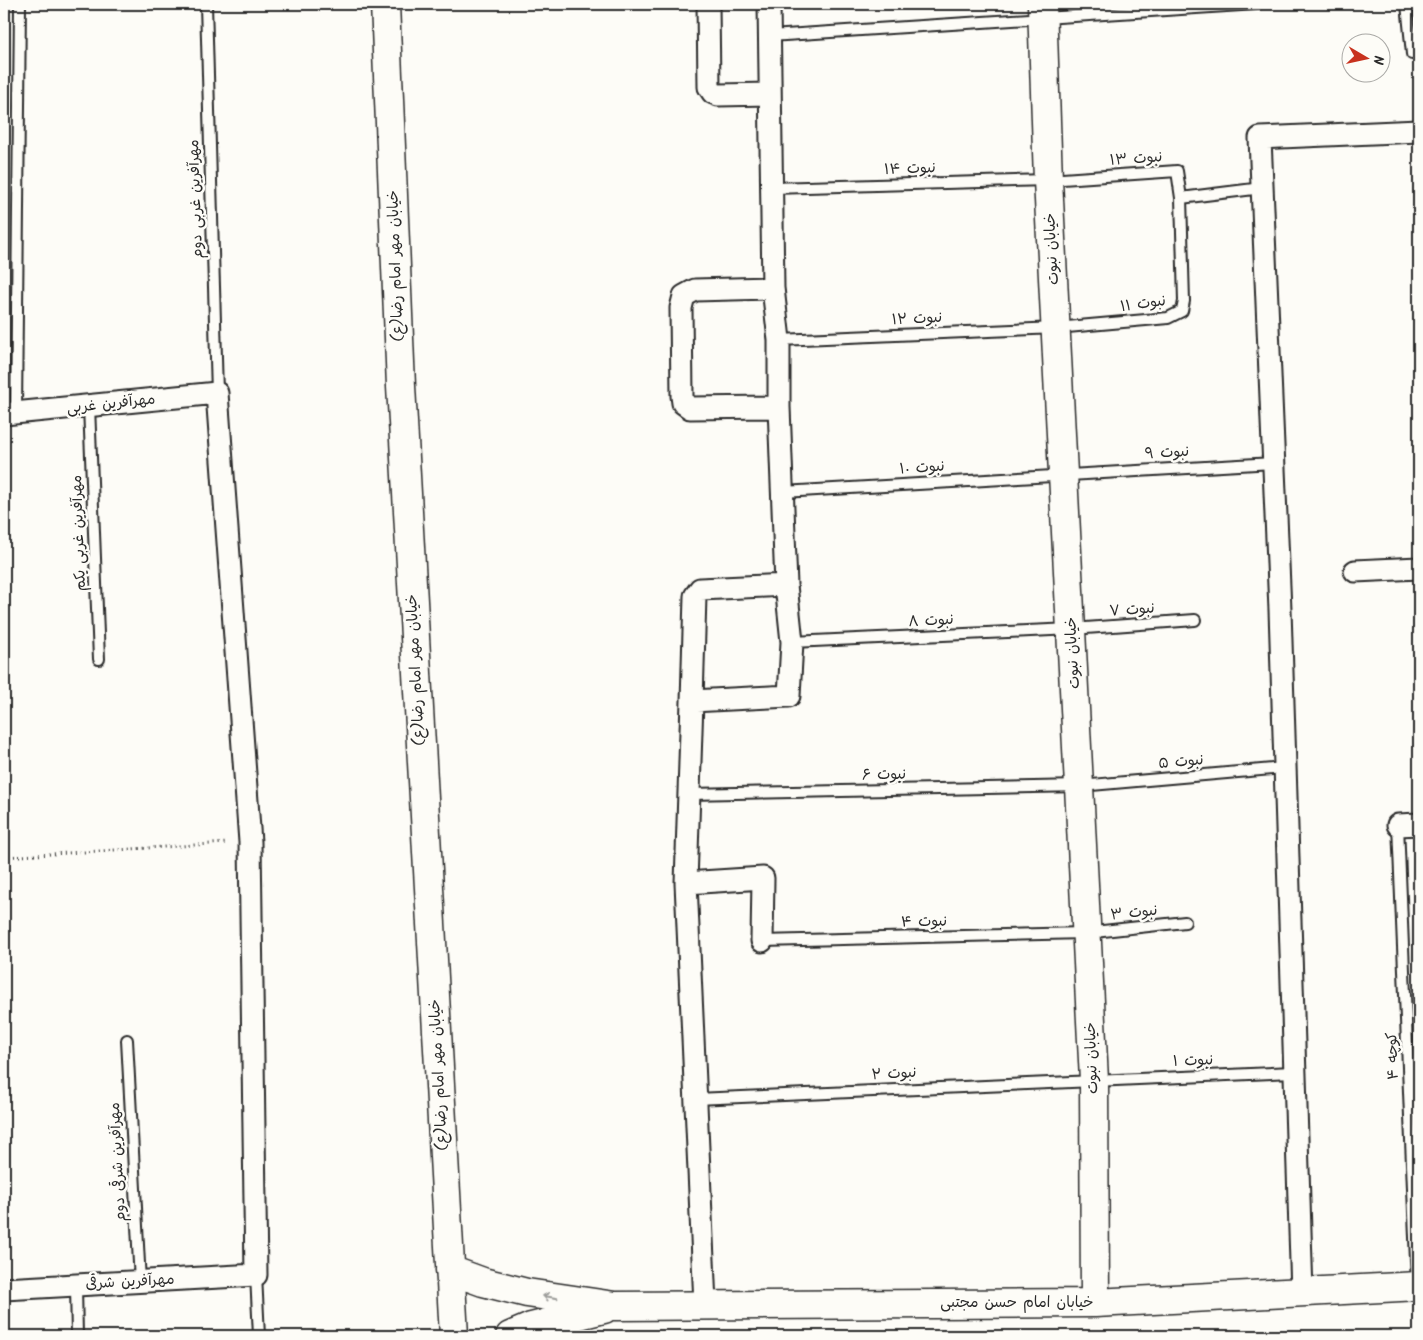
<svg xmlns="http://www.w3.org/2000/svg" width="1423" height="1340" viewBox="0 0 1423 1340" font-family="Kalam,'Playpen Sans Arabic',sans-serif">
<style>
.lines{fill:none;stroke-linecap:round;stroke-linejoin:round}
.lane-casing{stroke:#2b2b2b;stroke-width:14}
.street-casing{stroke:#2b2b2b;stroke-width:25}
.secondary-casing{stroke:#2b2b2b;stroke-width:31}
.path{stroke:#2b2b2b;stroke-width:3;stroke-dasharray:1 4;stroke-linecap:butt}
.lane{stroke:#fdfcf7;stroke-width:10}
.street{stroke:#fdfcf7;stroke-width:21}
.secondary{stroke:#fdfcf7;stroke-width:28}
.oneway{stroke:#9e9e9b}
.labels{text-anchor:middle;dominant-baseline:central;stroke-width:5;stroke-linejoin:round;paint-order:stroke}
.street-label{font-size:15px;fill:#2b2b2b;stroke:#fdfcf7}
</style>
<rect width="100%" height="100%" fill="#fdfcf7"/>
<filter id="ink" filterUnits="userSpaceOnUse"><feTurbulence type="fractalNoise" baseFrequency=".02" numOctaves="2"/><feDisplacementMap in="SourceGraphic" scale="10" xChannelSelector="R" yChannelSelector="G"/><feConvolveMatrix kernelMatrix="1 2 1 2 8 2 1 2 1" color-interpolation-filters="sRGB"/></filter>
<g filter="url(#ink)">
<g class="lines">
<g class="lane-casing">
<path id="lane" d="M206 4 217 393
M1407 4 1412 54H1419
M770 36 1257 4
M772 188 1048 180 1177 171 1181 198 1262 188
M779 340 1056 328 1168 318 1182 311 1184 301 1181 198
M89 406 99 659
M16 413 20 4
M783 492 1273 463
M792 642 1072 629 1195 620
M690 794 1080 786 1284 768
M1398 825 1417 1286
M762 941 1085 933 1185 922
M127 1040 140 1282
M696 1099 1294 1072
M256 1275 259 1336
M76 1286 77 1336"/>
</g>
<g class="street-casing">
<path id="street" d="M708 4 709 87 713 93 718 95 770 94
M773 288 695 290 684 296 681 308 682 396 683 403 690 408 779 407
M4 414 217 393 250 842 256 1275 4 1289
M1355 571 1419 568
M692 701 695 596 700 589 786 585
M1398 825 1419 824
M686 883 705 1304
M762 941 763 878 686 883 692 701 789 696 792 642 786 585 779 407V340L773 288 769 4
M1302 1293 1280 610 1260 138 1419 131"/>
</g>
<g class="secondary-casing">
<path id="secondary" d="M385 4 401 386 454 1336
M1042 4 1048 180 1094 1080 1095 1303
M450 1270 483 1282 527 1293 615 1306 1095 1303 1419 1286
M510 1336 531 1327 604 1309"/>
</g>
<path class="path" d="M4 857 227 843"/>
<use href="#lane" class="lane"/>
<use href="#street" class="street"/>
<use href="#secondary" class="secondary"/>
</g>
<defs><path id="oneway-shaft" d="M-6 0H5M1.5-3L5.5 0L1.5 3" fill="none" stroke-width="1.6" stroke-linecap="round" stroke-linejoin="round" transform="scale(1.25)"/></defs>
<use class="oneway" href="#oneway-shaft" transform="translate(550 1297) rotate(-171)"/>
</g>
<g class="labels">
<g class="street-label">
<text transform="translate(1136 159) rotate(-4)">نبوت ۱۳</text>
<text transform="translate(910 169) rotate(-2)">نبوت ۱۴</text>
<text transform="translate(196 199) rotate(-92)">مهرآفرین غربی دوم</text>
<text transform="translate(1052 249) rotate(-93)">خیابان نبوت</text>
<text transform="translate(396 266) rotate(-92)">خیابان مهر امام رضا(ع)</text>
<text transform="translate(1143 304) rotate(-8)">نبوت ۱۱</text>
<text transform="translate(917 319) rotate(-3)">نبوت ۱۲</text>
<text transform="translate(111 404) rotate(-6)">مهرآفرین غربی</text>
<text transform="translate(1167 453) rotate(-3)">نبوت ۹</text>
<text transform="translate(922 468) rotate(-4)">نبوت ۱۰</text>
<text transform="translate(79 533) rotate(-92)">مهرآفرین غربی یکم</text>
<text transform="translate(1132 610) rotate(-4)">نبوت ۷</text>
<text transform="translate(931 621) rotate(-3)">نبوت ۸</text>
<text transform="translate(1073 653) rotate(-93)">خیابان نبوت</text>
<text transform="translate(416 670) rotate(-93)">خیابان مهر امام رضا(ع)</text>
<text transform="translate(1181 762) rotate(-5)">نبوت ۵</text>
<text transform="translate(884 775) rotate(-1)">نبوت ۶</text>
<text transform="translate(1134 913) rotate(-6)">نبوت ۳</text>
<text transform="translate(924 922) rotate(-1)">نبوت ۴</text>
<text transform="translate(1393 1056) rotate(-92)">کوچه ۴</text>
<text transform="translate(1092 1058) rotate(-92)">خیابان نبوت</text>
<text transform="translate(1193 1061) rotate(-2)">نبوت ۱</text>
<text transform="translate(894 1074) rotate(-3)">نبوت ۲</text>
<text transform="translate(439 1075) rotate(-93)">خیابان مهر امام رضا(ع)</text>
<text transform="translate(118 1162) rotate(-93)">مهرآفرین شرقی دوم</text>
<text transform="translate(130 1282) rotate(-3)">مهرآفرین شرقی</text>
<text x="1017" y="1303">خیابان امام حسن مجتبی</text>
</g>
</g>
<rect width="1423" height="1340" fill="none" stroke="#fdfcf7" stroke-width="20"/>
<rect x="10" y="10" width="1403" height="1320" fill="none" stroke="#2b2b2b" stroke-width="2" filter="url(#ink)"/>
<g transform="translate(1366 58) rotate(99)"><circle r="24" fill="#fdfcf7" stroke="#a9a8a5"/>
<path d="M0-4L9 19L0 12L-9 19Z" fill="#c8321e"/>
<text y="-8" font-size="14" font-weight="bold" text-anchor="middle" fill="#2b2b2b">N</text>
</g>
</svg>
